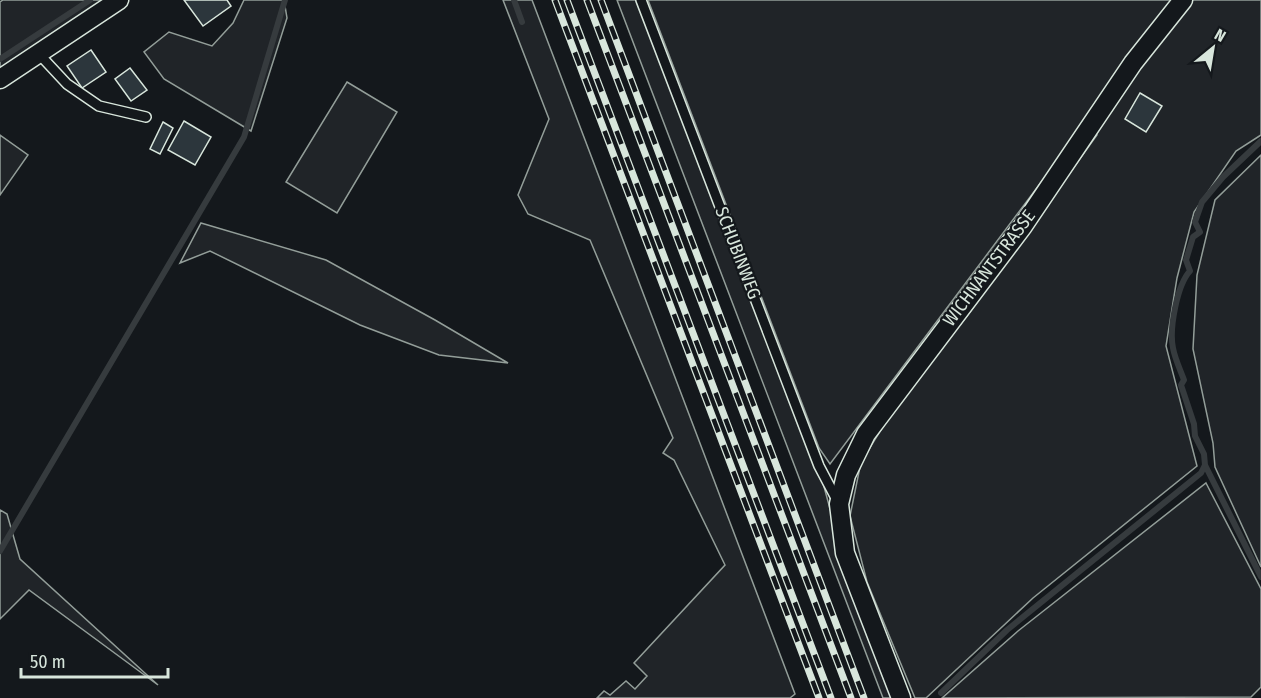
<svg xmlns="http://www.w3.org/2000/svg" width="1261" height="698" viewBox="0 0 1261 698" font-family="'Fira Sans Condensed',sans-serif">
<style>
.green{fill:#202428;stroke:#939e99;stroke-width:1.5}
.lines{fill:none;stroke-linecap:round;stroke-linejoin:round}
.stream{stroke:#363b3e;stroke-width:6}
.building{fill:#2c363c;stroke:#d8e6dc;stroke-width:1.5}
.service-casing{stroke:#d8e6dc;stroke-width:12}
.minor-casing{stroke:#d8e6dc;stroke-width:21}
.service{stroke:#14181c;stroke-width:9}
.minor{stroke:#14181c;stroke-width:18}
.rail-casing{stroke:#d8e6dc;stroke-width:7}
.rail{stroke:#14181c;stroke-width:4.5;stroke-dasharray:14;stroke-linecap:butt}
.labels{text-anchor:middle;dominant-baseline:central;stroke-width:4.5;stroke-linejoin:round;paint-order:stroke}
.street-label{font-size:18px;fill:#d8e6dc;stroke:#14181c}
</style>
<rect width="100%" height="100%" fill="#14181c"/>
<path class="green" d="M3 0H109L0 72V2Z
M244 0H284L287 18 251 131 164 79 144 52 169 32 212 46 233 23Z
M503 0H532L795 694 790 698H597L604 691 610 695 626 681 635 689 647 676 634 663 725 565 674 460 663 453 673 438 590 240 528 214 518 195 549 119Z
M617 0H636L823 483 842 553 898 698H883Z
M648 0H1261V135L1236 151 1194 212 1177 278 1166 346 1197 466 1033 598 926 698H915L867 582 850 516 861 462 895 407 970 312 1097 135 1084 125 830 464 819 448Z
M347 82 397 112 337 213 286 182Z
M0 135 28 155 0 195Z
M1261 155V567L1215 467 1213 443 1193 349 1197 275 1215 200Z
M201 223 326 260 435 320 508 363 439 355 360 325 210 251 180 263Z
M1206 483 1261 589V687L1251 697 942 698 1018 631Z
M0 510 7 514 20 559 158 685 29 590 0 619Z"/>
<g class="lines">
<path class="stream" d="M514 0 522 22
M0 59 90 0
M1261 141 1223 177 1202 202 1195 222 1200 232 1193 237 1186 260 1190 271C1177 285 1169 329 1173 348 1175 359 1180 369 1184 380L1181 385 1194 424 1195 436 1204 454 1205 465 1261 577
M0 551 244 137 285 0
M941 693 1007 630 1201 473 1205 465"/>
</g>
<path class="building" d="M184 0H227L231 6 203 26Z
M91 50 106 72 82 88 67 66Z
M130 68 147 90 131 101 115 79Z
M1140 93 1162 106 1146 132 1125 119Z
M184 121 211 137 195 165 168 150Z
M163 122 173 128 160 154 150 149Z"/>
<g class="lines">
<g class="service-casing">
<path id="service" d="M641 0 819 466 838 502
M39 54 67 84 99 106 146 117"/>
</g>
<g class="minor-casing">
<path id="minor" d="M0 79 119 0
M901 698 845 553 839 504 846 475 866 434 1023 226 1133 63 1183 0"/>
</g>
<use href="#service" class="service"/>
<use href="#minor" class="minor"/>
<g class="rail-casing">
<path id="rail" d="M555 0 819 698
M567 0 831 698
M587 0 851 698
M601 0 864 698"/>
</g>
<use href="#rail" class="rail"/>
</g>
<g class="labels">
<g class="street-label">
<text transform="translate(738 253) rotate(69)">SCHUBINWEG</text>
<text transform="translate(989 268) rotate(-53)">WICHNANTSTRASSE</text>
</g>
</g>
<g transform="translate(1213 48) rotate(30)" stroke="#14181c" stroke-width="4.5" paint-order="stroke">
<path d="M0-4.5L10 22L0 15L-10 22Z" fill="#d8e6dc"/>
<text y="-9" font-size="16" font-weight="bold" text-anchor="middle" fill="#d8e6dc">N</text>
</g>
<path d="M21 668v9h147v-9" fill="none" stroke="#d8e6dc" stroke-width="3"/>
<text x="30" y="668" font-size="18" fill="#d8e6dc" stroke="#14181c" stroke-width="4.5" paint-order="stroke">50 m</text>
</svg>
